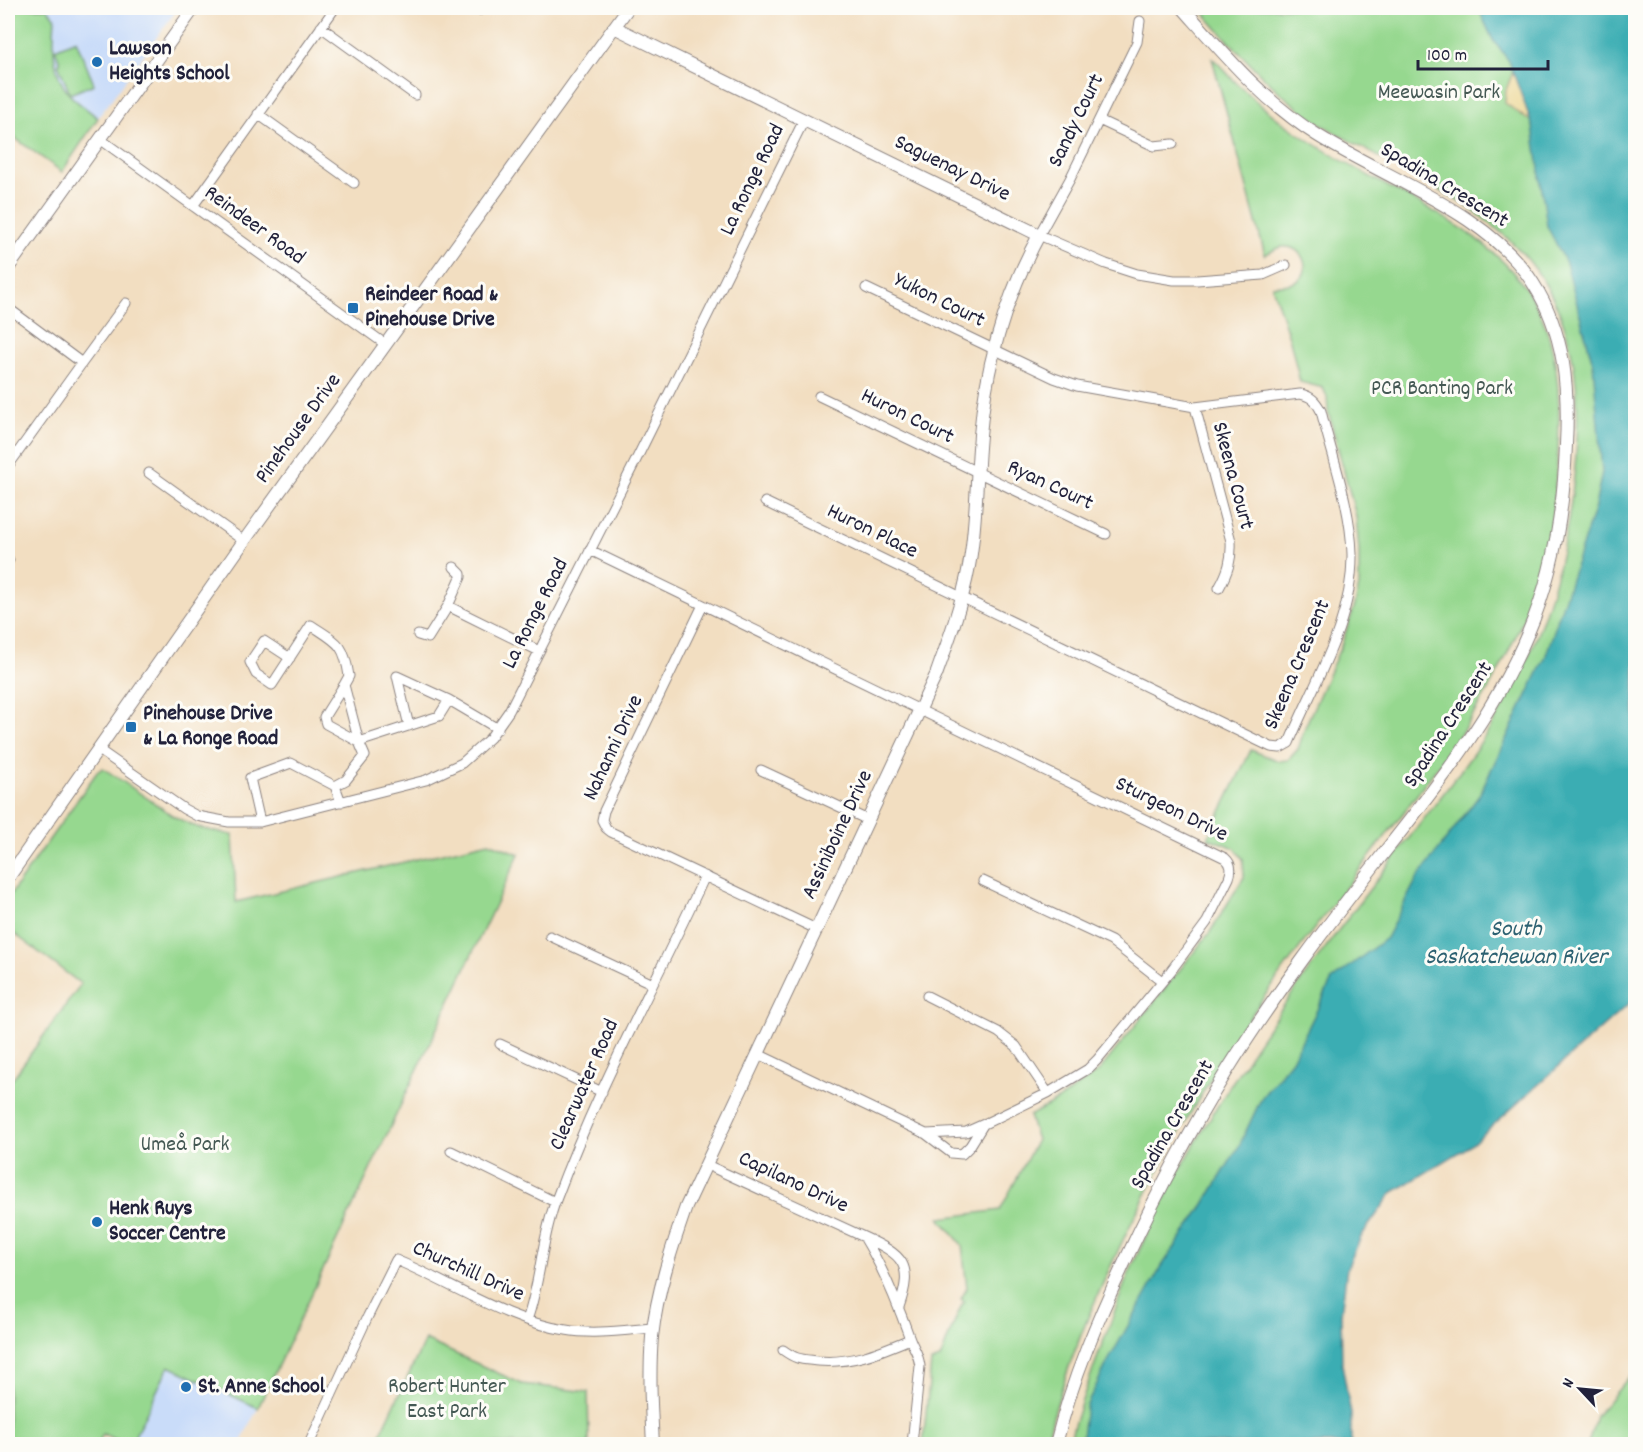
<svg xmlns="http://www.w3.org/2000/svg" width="1643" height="1452" viewBox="0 0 1643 1452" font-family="Dekko,sans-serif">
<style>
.built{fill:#c9dcf9}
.green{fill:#96d88f;stroke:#5c7d65;stroke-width:1.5}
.sand{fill:#eeda9e;stroke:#887e6c;stroke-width:1.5}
.water{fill:#3badb3;stroke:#2e6877;stroke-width:1.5}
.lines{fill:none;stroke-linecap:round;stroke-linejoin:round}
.minor-casing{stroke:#8a807e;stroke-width:11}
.tertiary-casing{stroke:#8a807e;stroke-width:14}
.minor{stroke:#fff;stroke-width:9}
.tertiary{stroke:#fff;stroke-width:12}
.poi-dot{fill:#1f6fb2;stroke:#fdfcf7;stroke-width:2}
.labels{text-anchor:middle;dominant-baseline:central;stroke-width:6;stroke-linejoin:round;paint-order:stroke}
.poi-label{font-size:22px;font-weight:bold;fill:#22223b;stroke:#fdfcf7;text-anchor:start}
.park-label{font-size:22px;fill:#455954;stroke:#fdfcf7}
.street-label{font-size:22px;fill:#22223b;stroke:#fdfcf7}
.water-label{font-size:24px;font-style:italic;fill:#2d6171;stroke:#fdfcf7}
</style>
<rect width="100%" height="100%" fill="#fdfcf7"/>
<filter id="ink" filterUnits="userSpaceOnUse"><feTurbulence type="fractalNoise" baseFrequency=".0167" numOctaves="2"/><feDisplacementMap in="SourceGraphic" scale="12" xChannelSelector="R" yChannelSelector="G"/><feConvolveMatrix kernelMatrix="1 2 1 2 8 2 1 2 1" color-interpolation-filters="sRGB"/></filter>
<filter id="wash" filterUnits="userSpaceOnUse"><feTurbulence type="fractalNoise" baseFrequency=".008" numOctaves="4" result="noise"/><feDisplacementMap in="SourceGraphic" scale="24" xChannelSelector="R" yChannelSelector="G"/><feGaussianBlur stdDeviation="1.35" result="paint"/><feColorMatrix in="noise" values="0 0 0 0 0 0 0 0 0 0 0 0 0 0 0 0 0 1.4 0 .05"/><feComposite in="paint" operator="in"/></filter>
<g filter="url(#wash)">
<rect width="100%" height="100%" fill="#f2dec1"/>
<path class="built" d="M47 8H178L98 118 69 94 59 77 52 48 55 18Z
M169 1366 258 1408 240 1444H131Z"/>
<path class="green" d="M8 8H47L55 18C53 43 51 73 69 94 77 103 89 110 98 118L62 172 8 133Z
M1199 8H1494L1511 46 1595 339 1611 480 1584 568 1496 778 1091 1444H1069C1077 1410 1090 1378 1102 1345 1111 1323 1118 1300 1127 1278 1159 1202 1204 1125 1250 1055 1298 982 1352 912 1406 842 1445 791 1487 741 1516 683 1552 611 1570 535 1576 455 1581 390 1575 324 1536 270 1485 199 1383 166 1312 118 1269 88 1234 47 1199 8Z
M76 40 94 84 70 94 58 64 60 63 55 49Z
M1212 58C1223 67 1231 79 1242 88 1258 104 1276 118 1295 131 1323 150 1352 167 1382 183 1437 213 1495 240 1530 295 1559 340 1561 398 1558 451 1555 488 1553 525 1544 561 1538 588 1525 615 1514 640 1484 705 1447 755 1404 812 1351 882 1295 950 1246 1023 1201 1092 1160 1164 1124 1238 1092 1305 1063 1372 1046 1444H923L931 1362 940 1359C948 1340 954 1319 964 1301L961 1299 967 1288 962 1245 940 1218 1000 1210 1037 1140 1029 1116 1058 1100 1099 1071 1210 932 1244 877 1243 859 1235 848 1208 838 1251 750 1279 761 1288 760 1298 749 1305 727 1341 646 1355 605 1359 586V551L1356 516 1328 411 1327 397 1323 388 1300 382 1290 340 1272 286C1280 285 1290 285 1296 282 1314 273 1303 244 1282 247 1277 248 1270 252 1265 255Z
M103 768 175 817 199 828 233 835 236 902 489 842 519 854 258 1408 169 1366 131 1444H126L103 1434 98 1444H8V1085L81 984 8 929V898L97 772Z
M425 1340 522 1384 588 1392 589 1444H376Z
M1635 1370V1444H1588L1596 1416Z"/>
<path class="sand" d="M1515 67 1533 120 1527 119 1505 103 1506 90Z"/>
<path class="water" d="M1478 8H1635V998L1470 1146 1392 1193 1362 1235 1347 1268 1341 1314 1342 1364 1351 1414V1444H1081L1086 1407 1107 1363 1162 1266 1201 1209 1238 1148 1262 1097 1292 1060 1332 980 1386 938 1418 877 1478 797 1545 658 1595 507 1602 472 1593 364 1566 263 1547 226 1533 127 1509 61 1493 40Z"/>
</g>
<g filter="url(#ink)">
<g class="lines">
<g class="minor-casing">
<path id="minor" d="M477 8 480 10
M1140 21 1137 42 1070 179 1039 235 1106 264 1137 274 1174 280H1197L1263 275 1286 265
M321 27 415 95
M258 114 354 183
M1099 120 1154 146 1173 144
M100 139 385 344
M193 206 335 8
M8 308 82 363 8 466
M82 363 126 303
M819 396 1106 534
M1195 407 1231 541C1232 560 1228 572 1219 588
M149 473 244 541
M765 502 1271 747 1280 748 1289 743C1314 682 1353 622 1352 554 1351 507 1332 456 1321 411 1316 401 1311 396 1300 394L1195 407 1077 386 1054 378 866 288
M590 550 1225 858C1232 864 1232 870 1229 878L1207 922 1170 972 1097 1060 1088 1069 1048 1093 984 1124 966 1132 926 1134 758 1054
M8 558 9 560
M703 605 604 811 602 820 606 828 611 832 816 929
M448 606 539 651
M418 635 428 638 448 606 461 577V574L454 567
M290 658 264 641 250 662 256 674 272 685 311 625C338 643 344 643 349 676L344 685
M449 700 498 729
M99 750 184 809 197 816 229 822H260L426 780 462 763 490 738 509 711 635 462 804 120
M761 770 868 820
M335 786 346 780 365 756 359 742 326 724 324 717 344 685 359 742 439 716 449 700 397 676 409 726
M260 822 250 778 291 763 335 786 341 802
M983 881 1111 941 1162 981
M550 936 653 984
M927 996 998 1032 1016 1046 1048 1093
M500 1044 602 1092
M926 1134 951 1153 962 1154 970 1146 983 1125
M451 1151 555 1202
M707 1165 864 1237C883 1268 897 1302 909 1336 913 1348 918 1351 920 1366L912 1444
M864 1237C903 1255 914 1264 899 1307
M527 1320C541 1281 541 1239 556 1200 597 1089 655 984 705 876
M783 1350C797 1360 801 1359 818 1361 852 1364 879 1352 910 1339
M309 1444 368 1316 396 1260C451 1283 507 1321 566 1330 594 1335 626 1330 654 1328"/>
</g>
<g class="tertiary-casing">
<path id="tertiary" d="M614 27 1039 235C1006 296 986 365 980 435 976 479 977 523 969 566 962 604 949 639 936 675L686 1207C671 1250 657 1292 652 1337 649 1373 651 1409 653 1444
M8 268 194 8
M8 878 244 541 628 8
M1056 1444C1072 1379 1099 1316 1128 1255 1158 1191 1191 1129 1228 1069 1275 994 1329 923 1383 854 1438 785 1493 716 1528 633 1554 573 1564 509 1566 444 1569 387 1565 333 1533 283 1488 212 1386 179 1317 135 1264 102 1224 54 1183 8"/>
</g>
<use href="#minor" class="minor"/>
<use href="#tertiary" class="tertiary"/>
</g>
</g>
<g class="poi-dot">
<circle cx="97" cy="62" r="6"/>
<rect x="347" y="302" width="12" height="12" rx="3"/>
<rect x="125" y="721" width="12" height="12" rx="3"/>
<circle cx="97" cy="1222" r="6"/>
<circle cx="186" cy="1387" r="6"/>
</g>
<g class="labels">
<g class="poi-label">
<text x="109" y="49">Lawson<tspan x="109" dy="25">Heights School</tspan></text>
<text x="365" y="295">Reindeer Road &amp;<tspan x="365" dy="25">Pinehouse Drive</tspan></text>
<text x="143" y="714">Pinehouse Drive<tspan x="143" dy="25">&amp; La Ronge Road</tspan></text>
<text x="109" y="1209">Henk Ruys<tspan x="109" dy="25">Soccer Centre</tspan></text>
<text x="198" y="1387">St. Anne School</text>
</g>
<g class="park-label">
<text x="1439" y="93">Meewasin Park</text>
<text x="1442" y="389">PCR Banting Park</text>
<text x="185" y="1145">Umeå Park</text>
<text x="447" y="1387">Robert Hunter<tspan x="447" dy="25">East Park</tspan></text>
</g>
<g class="street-label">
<text transform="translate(1077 121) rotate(-64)">Sandy Court</text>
<text transform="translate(952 169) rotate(26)">Saguenay Drive</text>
<text transform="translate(753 180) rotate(-64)">La Ronge Road</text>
<text transform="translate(1444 186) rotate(31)">Spadina Crescent</text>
<text transform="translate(254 226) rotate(36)">Reindeer Road</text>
<text transform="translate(939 301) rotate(26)">Yukon Court</text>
<text transform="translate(907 417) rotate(26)">Huron Court</text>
<text transform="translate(299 429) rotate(-54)">Pinehouse Drive</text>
<text transform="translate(1232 476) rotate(75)">Skeena Court</text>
<text transform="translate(1050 486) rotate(25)">Ryan Court</text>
<text transform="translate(872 532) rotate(26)">Huron Place</text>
<text transform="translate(536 614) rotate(-63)">La Ronge Road</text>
<text transform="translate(1298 665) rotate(-67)">Skeena Crescent</text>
<text transform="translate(1449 725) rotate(-57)">Spadina Crescent</text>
<text transform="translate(614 748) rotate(-65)">Nahanni Drive</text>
<text transform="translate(1171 810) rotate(26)">Sturgeon Drive</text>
<text transform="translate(838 835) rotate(-65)">Assiniboine Drive</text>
<text transform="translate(585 1085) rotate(-66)">Clearwater Road</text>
<text transform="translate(1173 1125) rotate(-60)">Spadina Crescent</text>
<text transform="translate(793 1183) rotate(25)">Capilano Drive</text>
<text transform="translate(468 1272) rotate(24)">Churchill Drive</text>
</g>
<g class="water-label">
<text x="1516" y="930">South<tspan x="1516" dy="28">Saskatchewan River</tspan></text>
</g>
</g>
<rect width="1643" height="1452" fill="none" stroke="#fdfcf7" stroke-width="30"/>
<g transform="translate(1580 1389) rotate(296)" stroke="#fdfcf7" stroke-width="4.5" paint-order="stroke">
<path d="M0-4.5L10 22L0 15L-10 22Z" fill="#22223b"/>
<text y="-9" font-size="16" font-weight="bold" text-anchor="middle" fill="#22223b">N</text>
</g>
<path d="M1418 60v9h130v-9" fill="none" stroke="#22223b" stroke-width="3"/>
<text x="1427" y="60" font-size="18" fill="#22223b" stroke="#fdfcf7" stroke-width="4.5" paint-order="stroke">100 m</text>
</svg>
